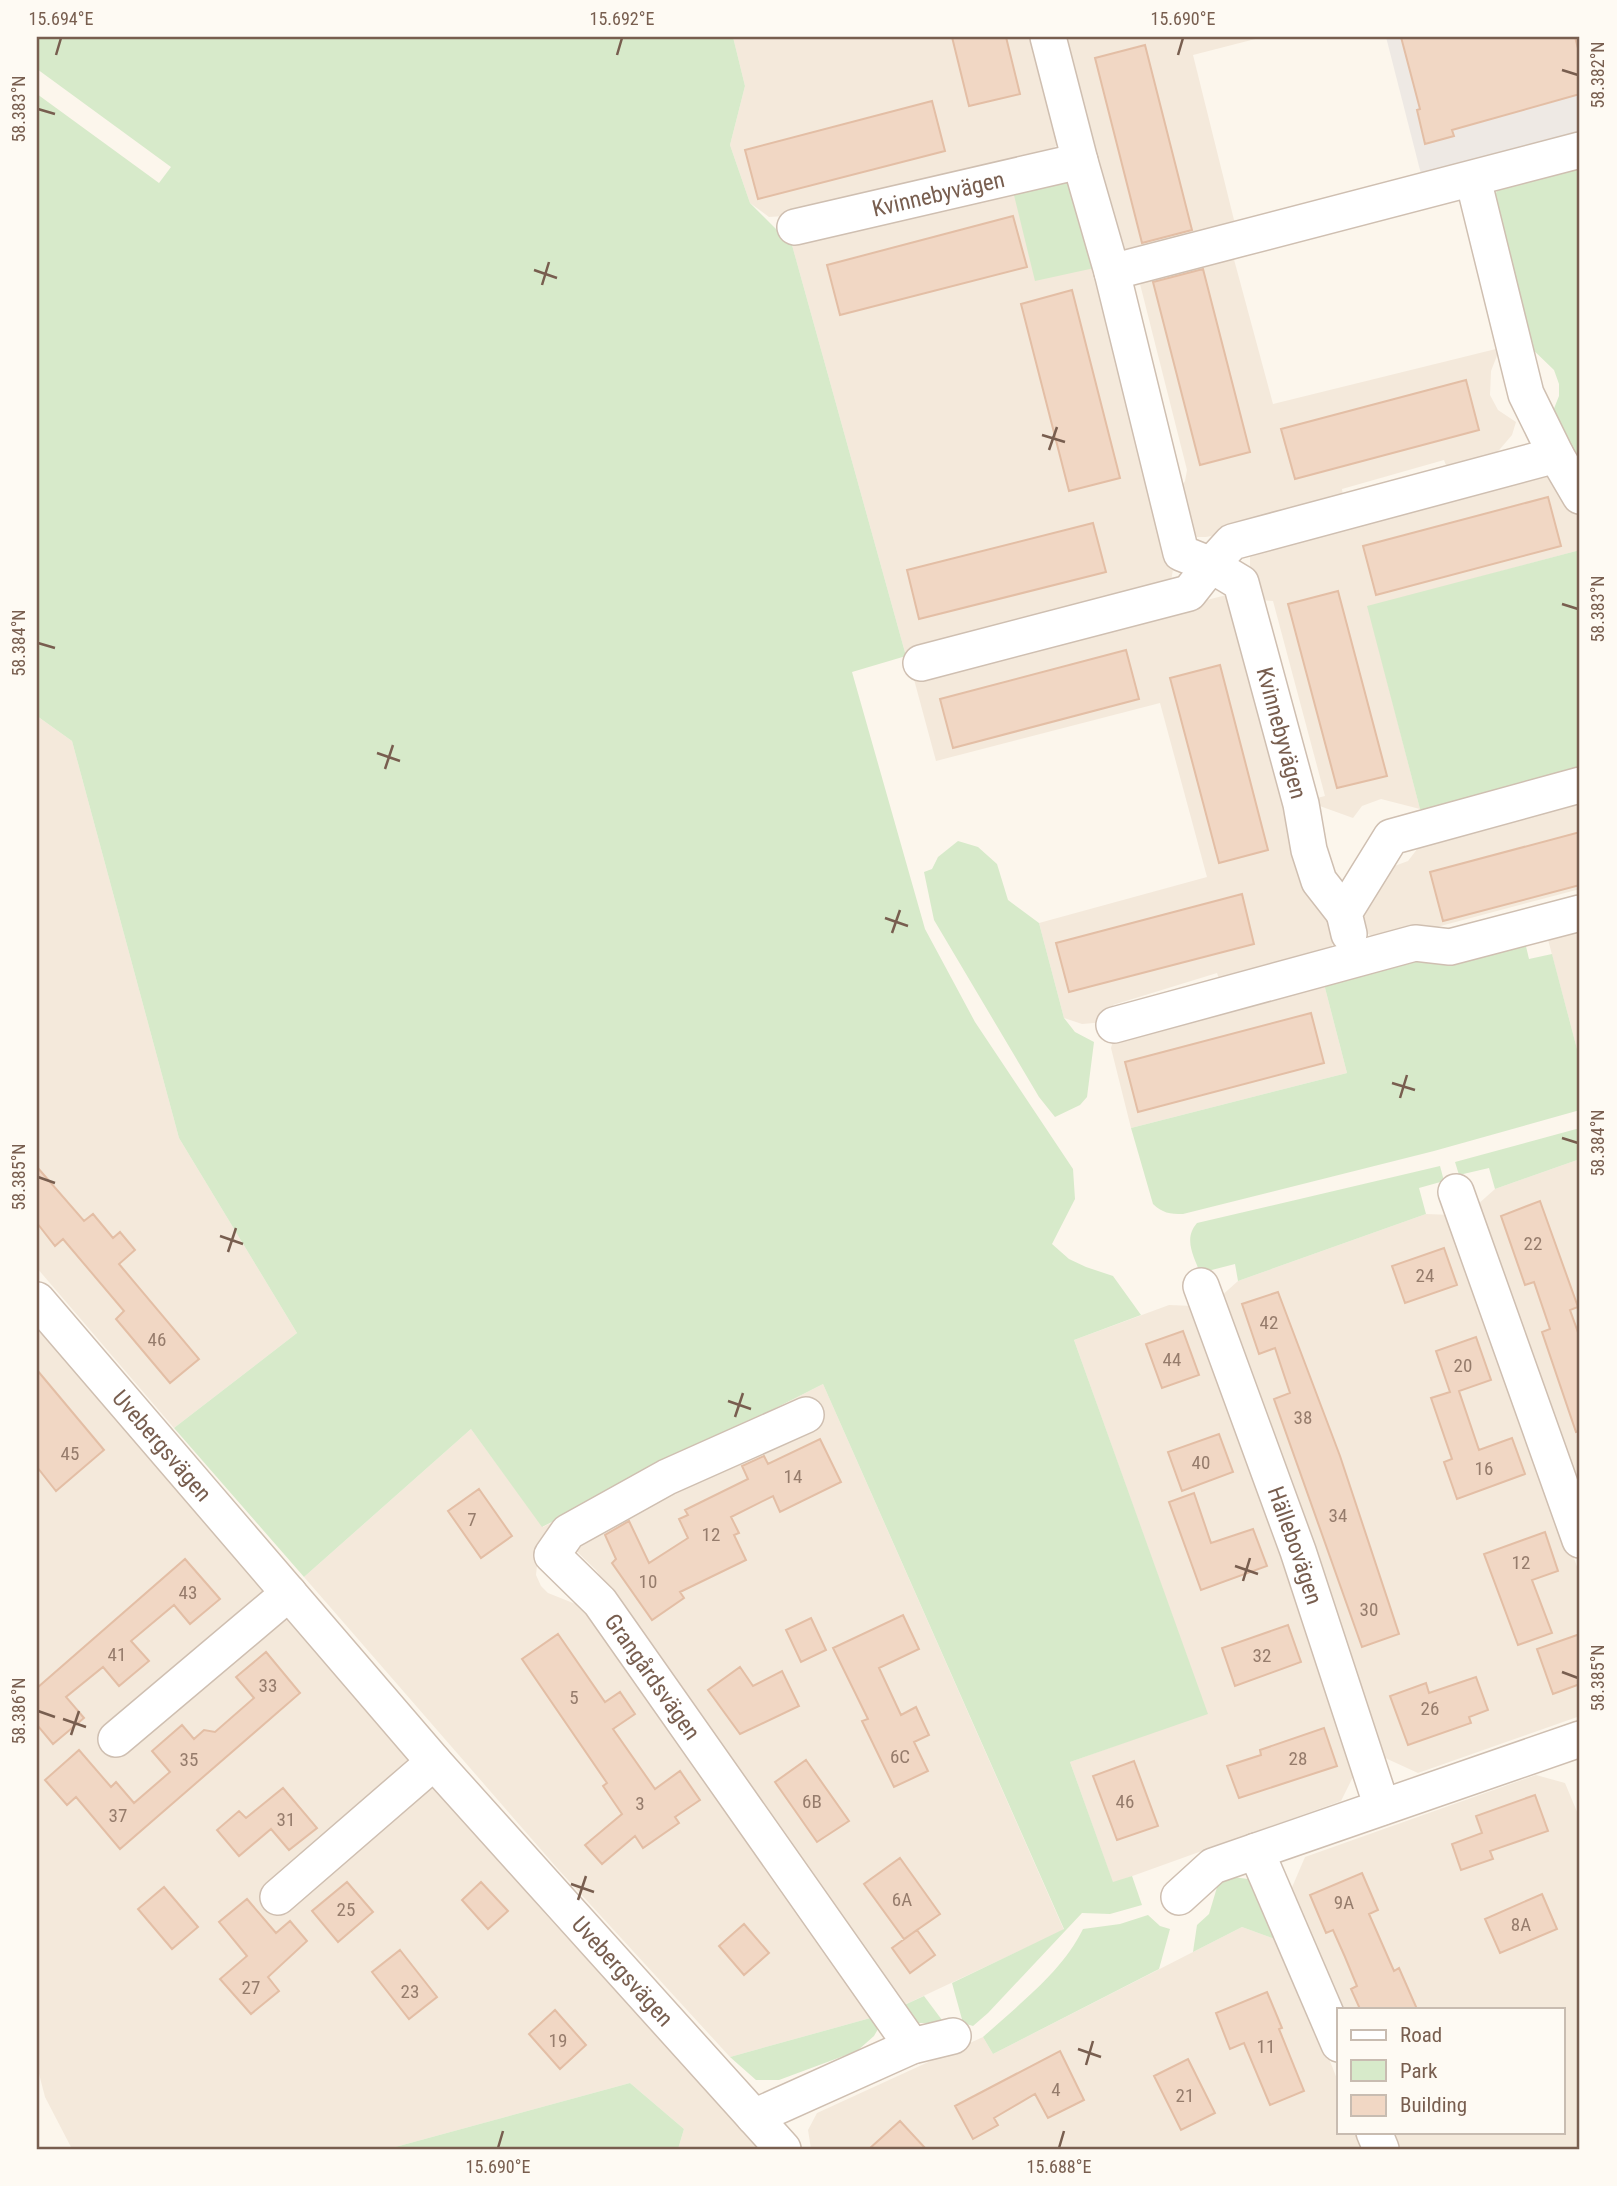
<svg xmlns="http://www.w3.org/2000/svg" width="1617" height="2186" viewBox="0 0 1617 2186" font-family="'Roboto Condensed',sans-serif">
<style>
.residential{fill:#f4e9db}
.industrial{fill:#eee9e4}
.green{fill:#d7eaca}
.building{fill:#f1d7c4;stroke:#e3bea5;stroke-width:2}
.lines{fill:none;stroke-linecap:round;stroke-linejoin:round}
.minor-casing{stroke:#cfbfb1;stroke-width:38}
.minor{stroke:#fff;stroke-width:35}
.ticks{fill:none;stroke:#785e4f;stroke-width:2.5}
.labels{text-anchor:middle;dominant-baseline:central;stroke-width:7;stroke-linejoin:round;paint-order:stroke}
.number-label{font-size:19px;fill:#967c6c}
.street-label{font-size:23px;fill:#785e4f;stroke:#fefaf3}
.neatline{fill:none;stroke:#785e4f;stroke-width:2.5}
.ticks-label{font-size:18px;text-anchor:middle;fill:#785e4f}
</style>
<rect width="100%" height="100%" fill="#fcf6ec"/>
<path class="residential" d="M733 37H1039L1058 144 1051 150 801 215 769 217 750 203 730 145 745 86Z
M1067 37H1263L1193 55 1236 228 1123 256Z
M1012 186 1099 267 1173 570 1170 586 906 656 792 245Z
M1232 252 1273 404 1500 348 1491 371 1490 395 1498 410 1516 422 1512 435 1494 456 1447 468 1444 460 1342 489 1344 503 1227 533 1206 537H1197L1188 528 1179 491 1185 481 1187 470 1138 276Z
M1549 466 1580 518V550L1368 607 1420 809 1381 799 1362 806 1353 818 1317 805V798L1325 796 1273 601 1261 600 1250 568V551Z
M1231 594 1317 894 1336 938 1329 951 1220 982 1217 973 1113 1005 1116 1018 1094 1023 1082 1024 1064 1018 1039 923 1207 877 1160 703 936 761 912 672Z
M37 716 72 741 179 1138 297 1333 174 1428 37 1268Z
M1580 795V889L1403 936H1372L1361 930 1360 901 1381 871 1408 861 1421 844Z
M1580 923V1048L1577 1049 1546 932Z
M1323 980 1347 1073 1131 1128 1111 1048 1114 1037Z
M1580 1159V1496L1477 1205 1495 1189Z
M1426 1214 1452 1215 1580 1575V1716L1418 1773 1383 1757 1219 1298 1238 1281Z
M1169 1305 1194 1306 1358 1767 1341 1801 1113 1883 1070 1762 1207 1713 1074 1340Z
M37 1324 144 1452 548 1917 760 2149H678L684 2129 630 2083 388 2149H72L45 2097 37 2066Z
M823 1384 1064 1930 900 2007 596 1570 560 1535H550L537 1565 536 1575 541 1586 548 1593 583 1607 874 2017 730 2057 557 1868 304 1577 471 1429 543 1527Z
M1536 1775 1565 1783 1580 1819V2149H1395L1389 2132H1563V2009H1341L1290 1892 1305 1857Z
M1242 1927 1283 1942 1339 2084V2132H1358L1365 2149H811L808 2130 817 2113 983 2037 993 2054Z"/>
<path class="industrial" d="M1386 37H1580V135L1421 174Z"/>
<path class="green" d="M37 37H733L745 86 730 145 750 203 792 245 906 656 852 672 925 929 975 1022 1073 1169 1075 1199 1052 1244 1069 1259 1086 1267 1113 1276 1141 1315 1074 1340 1208 1714 1070 1762 1113 1882 1132 1876 1142 1905 1110 1914 1082 1913 988 2013 973 2026 963 2023 952 1983 1064 1929 823 1384 542 1527 471 1429 304 1577 174 1428 297 1333 179 1138 72 741 37 716V94L159 183 171 167 37 69Z
M1580 163V473L1551 416 1559 396V384L1554 370 1526 343 1493 203 1497 190 1505 181Z
M1070 179 1099 267 1035 281 1012 187Z
M1580 550V772L1434 809H1420L1367 606Z
M958 841 978 847 997 864 1008 900 1039 923 1064 1018 1075 1032 1094 1042 1087 1097 1080 1105 1055 1117 1039 1097 934 920 924 872 932 869 938 857Z
M1524 938 1529 959 1552 954 1577 1049 1580 1048V1110L1434 1151 1183 1214C1170 1214 1162 1213 1153 1204L1131 1128 1347 1073 1323 980Z
M1580 1128V1159L1495 1189 1489 1168 1459 1175 1455 1162Z
M1440 1166 1444 1181 1419 1188 1426 1214 1238 1281 1235 1264 1200 1273C1194 1256 1183 1239 1197 1223Z
M1233 1877 1248 1879 1256 1884 1283 1942 1242 1927 1193 1952 1197 1925 1209 1914 1218 1884Z
M1148 1915 1160 1926 1170 1929 1159 1969 993 2054 983 2037C1018 2005 1062 1972 1083 1929L1120 1924Z
M924 1996 942 2020 933 2023H916L900 2007Z
M874 2017 878 2029 874 2036 857 2051 779 2080H756L730 2057Z
M630 2083 684 2129 678 2149H388Z"/>
<path class="building" d="M952 37H1006L1020 94 969 106Z
M1401 37H1575L1580 56V94L1452 130 1454 136 1425 144 1417 110 1420 109Z
M1145 45 1192 230 1142 243 1095 58Z
M932 101 945 151 758 199 745 150Z
M1013 216 1027 267 840 315 827 265Z
M1203 269 1250 452 1200 465 1153 282Z
M1072 290 1120 478 1069 491 1021 304Z
M1466 380 1479 430 1295 479 1281 429Z
M1548 497 1561 546 1376 595 1363 546Z
M1093 523 1106 572 919 619 907 570Z
M1338 591 1387 776 1337 788 1288 604Z
M1126 650 1139 699 953 748 940 699Z
M1220 665 1268 850 1219 863 1170 678Z
M1580 832V885L1443 921 1430 872Z
M1242 894 1254 944 1069 992 1056 943Z
M1311 1013 1324 1063 1138 1112 1125 1062Z
M37 1167 84 1221 93 1214 113 1238 120 1232 135 1250 119 1264 199 1359 170 1383 116 1319 124 1311 63 1239 55 1246 37 1223Z
M1540 1201 1578 1307 1570 1310 1580 1338V1431L1576 1432 1542 1332 1550 1329 1534 1282 1525 1285 1501 1216Z
M1444 1248 1457 1285 1405 1303 1392 1266Z
M1278 1292 1340 1456 1399 1634 1362 1647 1274 1399 1290 1393 1275 1348 1259 1354 1242 1304Z
M1183 1331 1199 1375 1162 1388 1146 1344Z
M1476 1337 1491 1380 1459 1391 1479 1450 1512 1438 1525 1474 1457 1499 1444 1462 1452 1459 1431 1398 1450 1392 1436 1351Z
M37 1370 104 1450 56 1491 37 1467Z
M1219 1434 1233 1472 1182 1491 1168 1452Z
M820 1439 841 1482 780 1512 773 1496 731 1517 739 1533 734 1535 746 1560 680 1592 684 1598 652 1620 612 1563 616 1559 605 1535 629 1521 649 1563 688 1538 679 1519 688 1515 685 1510 748 1479 742 1466 764 1456 768 1464Z
M479 1489 512 1536 481 1558 448 1511Z
M1194 1493 1211 1543 1253 1529 1267 1566 1201 1590 1169 1502Z
M1545 1532 1558 1571 1532 1580 1552 1633 1518 1645 1484 1554Z
M185 1559 220 1599 190 1624 174 1605 131 1641 149 1661 119 1686 103 1667 66 1697 84 1718 53 1744 37 1725V1688Z
M903 1615 919 1649 879 1668 901 1715 916 1707 929 1735 914 1742 928 1771 894 1787 862 1721 868 1719 833 1648Z
M811 1618 826 1650 801 1662 786 1630Z
M1288 1625 1301 1662 1235 1686 1222 1648Z
M558 1634 605 1702 620 1692 635 1714 613 1729 655 1789 680 1771 700 1800 675 1817 679 1823 643 1848 635 1836 602 1864 585 1845 622 1814 603 1786 607 1783 522 1659Z
M1580 1634V1684L1553 1694 1537 1649Z
M266 1652 300 1693 120 1849 76 1797 67 1805 45 1780 79 1750 111 1787 116 1782 134 1803 170 1772 152 1751 182 1725 194 1739 204 1730 215 1732 254 1698 236 1677Z
M740 1667 753 1686 782 1671 799 1706 740 1734 708 1690Z
M1476 1677 1488 1710 1469 1717 1471 1723 1408 1745 1390 1696 1426 1683 1429 1693Z
M1324 1728 1337 1766 1239 1798 1227 1766 1261 1755 1260 1750Z
M806 1760 849 1821 817 1842 775 1782Z
M1134 1761 1158 1826 1117 1840 1093 1776Z
M283 1788 317 1828 289 1850 271 1829 239 1856 217 1830 239 1811 246 1818Z
M1535 1795 1548 1831 1490 1851 1493 1859 1461 1870 1452 1844 1482 1833 1476 1816Z
M900 1858 940 1914 904 1939 864 1884Z
M1362 1873 1378 1910 1369 1914 1394 1971 1399 1968 1417 2009H1360L1351 1989 1357 1986 1345 1957 1333 1930 1326 1933 1310 1895Z
M347 1882 373 1912 338 1942 312 1911Z
M481 1882 508 1911 488 1929 462 1900Z
M164 1887 198 1927 172 1949 138 1909Z
M1542 1894 1557 1929 1500 1953 1485 1919Z
M247 1899 276 1933 290 1921 307 1941 268 1977 279 1991 251 2014 220 1979 247 1956 219 1922Z
M744 1924 769 1953 744 1975 719 1946Z
M917 1930 935 1955 910 1973 892 1948Z
M400 1950 437 1997 409 2019 372 1972Z
M1267 1992 1282 2028 1279 2029 1304 2091 1270 2105 1244 2043 1230 2049 1216 2013Z
M555 2010 586 2045 560 2069 529 2034Z
M1060 2051 1084 2100 1048 2118 1035 2094 994 2118 998 2125 973 2139 955 2106Z
M1188 2059 1215 2113 1181 2130 1154 2076Z
M900 2121 926 2149H869Z"/>
<g class="lines">
<g class="minor-casing">
<g id="minor">
<path d="M1048 37 1080 161"/>
<path d="M1473 179 1526 394 1556 455"/>
<path id="s1" d="M795 227 1080 161 1112 272 1181 553 1211 565 1241 583 1301 804 1309 850 1319 881 1344 913"/>
<path d="M1112 272 1580 150"/>
<path d="M921 663 1189 593 1211 565 1232 542 1556 455 1580 496"/>
<path d="M1349 934 1344 913 1391 837 1580 785"/>
<path d="M1114 1025 1415 943 1450 947 1580 913"/>
<path d="M1456 1192 1580 1540"/>
<path id="s2" d="M1201 1286 1298 1551 1382 1807"/>
<path id="s3" d="M37 1300 434 1762 783 2149"/>
<path id="s4" d="M806 1415 667 1477 568 1532 552 1555 600 1602 912 2046"/>
<path d="M116 1739 289 1593"/>
<path d="M1256 1851 1339 2044"/>
<path d="M278 1897 434 1762"/>
<path d="M1179 1897 1213 1866 1580 1739"/>
<path d="M754 2117 912 2046 953 2036"/>
<path d="M1374 2132 1381 2149"/>
</g>
</g>
<use href="#minor" class="minor"/>
</g>
<path class="ticks" d="M56 55 61 38M617 55 622 38M1178 55 1183 38M1562 70 1578 75M38 109 55 114M534 270 557 278M542 285 549 262M1042 435 1065 442M1049 450 1057 427M1562 604 1578 609M38 643 55 648M377 753 400 761M385 769 393 745M885 918 908 926M892 933 900 910M1392 1083 1415 1090M1400 1098 1407 1075M1562 1138 1578 1143M38 1177 55 1183M220 1236 243 1244M228 1252 236 1228M728 1401 751 1409M735 1417 743 1393M1235 1566 1258 1574M1243 1581 1250 1558M1562 1672 1578 1678M38 1711 55 1717M63 1719 86 1727M71 1735 79 1711M571 1884 594 1892M578 1900 586 1876M1078 2049 1101 2057M1086 2065 1093 2041M498 2148 503 2131M1059 2148 1064 2131"/>
<g class="labels">
<g class="number-label">
<text x="1533" y="1243">22</text>
<text x="1425" y="1275">24</text>
<text x="1269" y="1322">42</text>
<text x="157" y="1339">46</text>
<text x="1172" y="1359">44</text>
<text x="1463" y="1365">20</text>
<text x="1303" y="1417">38</text>
<text x="70" y="1453">45</text>
<text x="1201" y="1462">40</text>
<text x="1484" y="1468">16</text>
<text x="793" y="1476">14</text>
<text x="1338" y="1515">34</text>
<text x="472" y="1519">7</text>
<text x="711" y="1534">12</text>
<text x="1521" y="1562">12</text>
<text x="648" y="1581">10</text>
<text x="188" y="1592">43</text>
<text x="1369" y="1609">30</text>
<text x="117" y="1654">41</text>
<text x="1262" y="1655">32</text>
<text x="268" y="1685">33</text>
<text x="574" y="1697">5</text>
<text x="1430" y="1708">26</text>
<text x="900" y="1756">6C</text>
<text x="1298" y="1758">28</text>
<text x="189" y="1759">35</text>
<text x="812" y="1801">6B</text>
<text x="1125" y="1801">46</text>
<text x="640" y="1803">3</text>
<text x="118" y="1815">37</text>
<text x="286" y="1819">31</text>
<text x="902" y="1899">6A</text>
<text x="1344" y="1902">9A</text>
<text x="346" y="1909">25</text>
<text x="1521" y="1924">8A</text>
<text x="251" y="1987">27</text>
<text x="410" y="1991">23</text>
<text x="558" y="2040">19</text>
<text x="1266" y="2046">11</text>
<text x="1056" y="2089">4</text>
<text x="1185" y="2095">21</text>
</g>
<g class="street-label">
<text stroke="none"><textPath href="#s1" startOffset="147">Kvinnebyvägen</textPath></text>
<text stroke="none"><textPath href="#s1" startOffset="920">Kvinnebyvägen</textPath></text>
<text stroke="none"><textPath href="#s3" startOffset="192">Uvebergsvägen</textPath></text>
<text stroke="none"><textPath href="#s2" startOffset="276">Hällebovägen</textPath></text>
<text stroke="none"><textPath href="#s4" startOffset="452">Grangårdsvägen</textPath></text>
<text stroke="none"><textPath href="#s3" startOffset="891">Uvebergsvägen</textPath></text>
</g>
</g>
<rect width="1617" height="2186" fill="none" stroke="#fefaf3" stroke-width="77"/>
<rect x="1337" y="2008" width="228" height="126" fill="#fefaf3" stroke="#c8bcb1" stroke-width="2"/>
<rect x="1351" y="2030" width="35" height="10" fill="#ffffff" stroke="#c8bcb1" stroke-width="2"/>
<text x="1400" y="2042" font-size="21" fill="#785e4f">Road</text>
<rect x="1351" y="2060" width="35" height="21" fill="#d7eaca" stroke="#c8bcb1" stroke-width="2"/>
<text x="1400" y="2078" font-size="21" fill="#785e4f">Park</text>
<rect x="1351" y="2095" width="35" height="21" fill="#f1d7c4" stroke="#c8bcb1" stroke-width="2"/>
<text x="1400" y="2112" font-size="21" fill="#785e4f">Building</text>
<rect x="38" y="38" width="1540" height="2110" class="neatline"/>
<g class="ticks-label">
<text x="61" y="25">15.694°E</text>
<text x="622" y="25">15.692°E</text>
<text x="1183" y="25">15.690°E</text>
<text transform="translate(1598 75) rotate(-90)" y="6">58.382°N</text>
<text transform="translate(19 109) rotate(-90)" y="6">58.383°N</text>
<text transform="translate(1598 609) rotate(-90)" y="6">58.383°N</text>
<text transform="translate(19 643) rotate(-90)" y="6">58.384°N</text>
<text transform="translate(1598 1143) rotate(-90)" y="6">58.384°N</text>
<text transform="translate(19 1177) rotate(-90)" y="6">58.385°N</text>
<text transform="translate(1598 1678) rotate(-90)" y="6">58.385°N</text>
<text transform="translate(19 1711) rotate(-90)" y="6">58.386°N</text>
<text x="498" y="2173">15.690°E</text>
<text x="1059" y="2173">15.688°E</text>
</g>
</svg>
